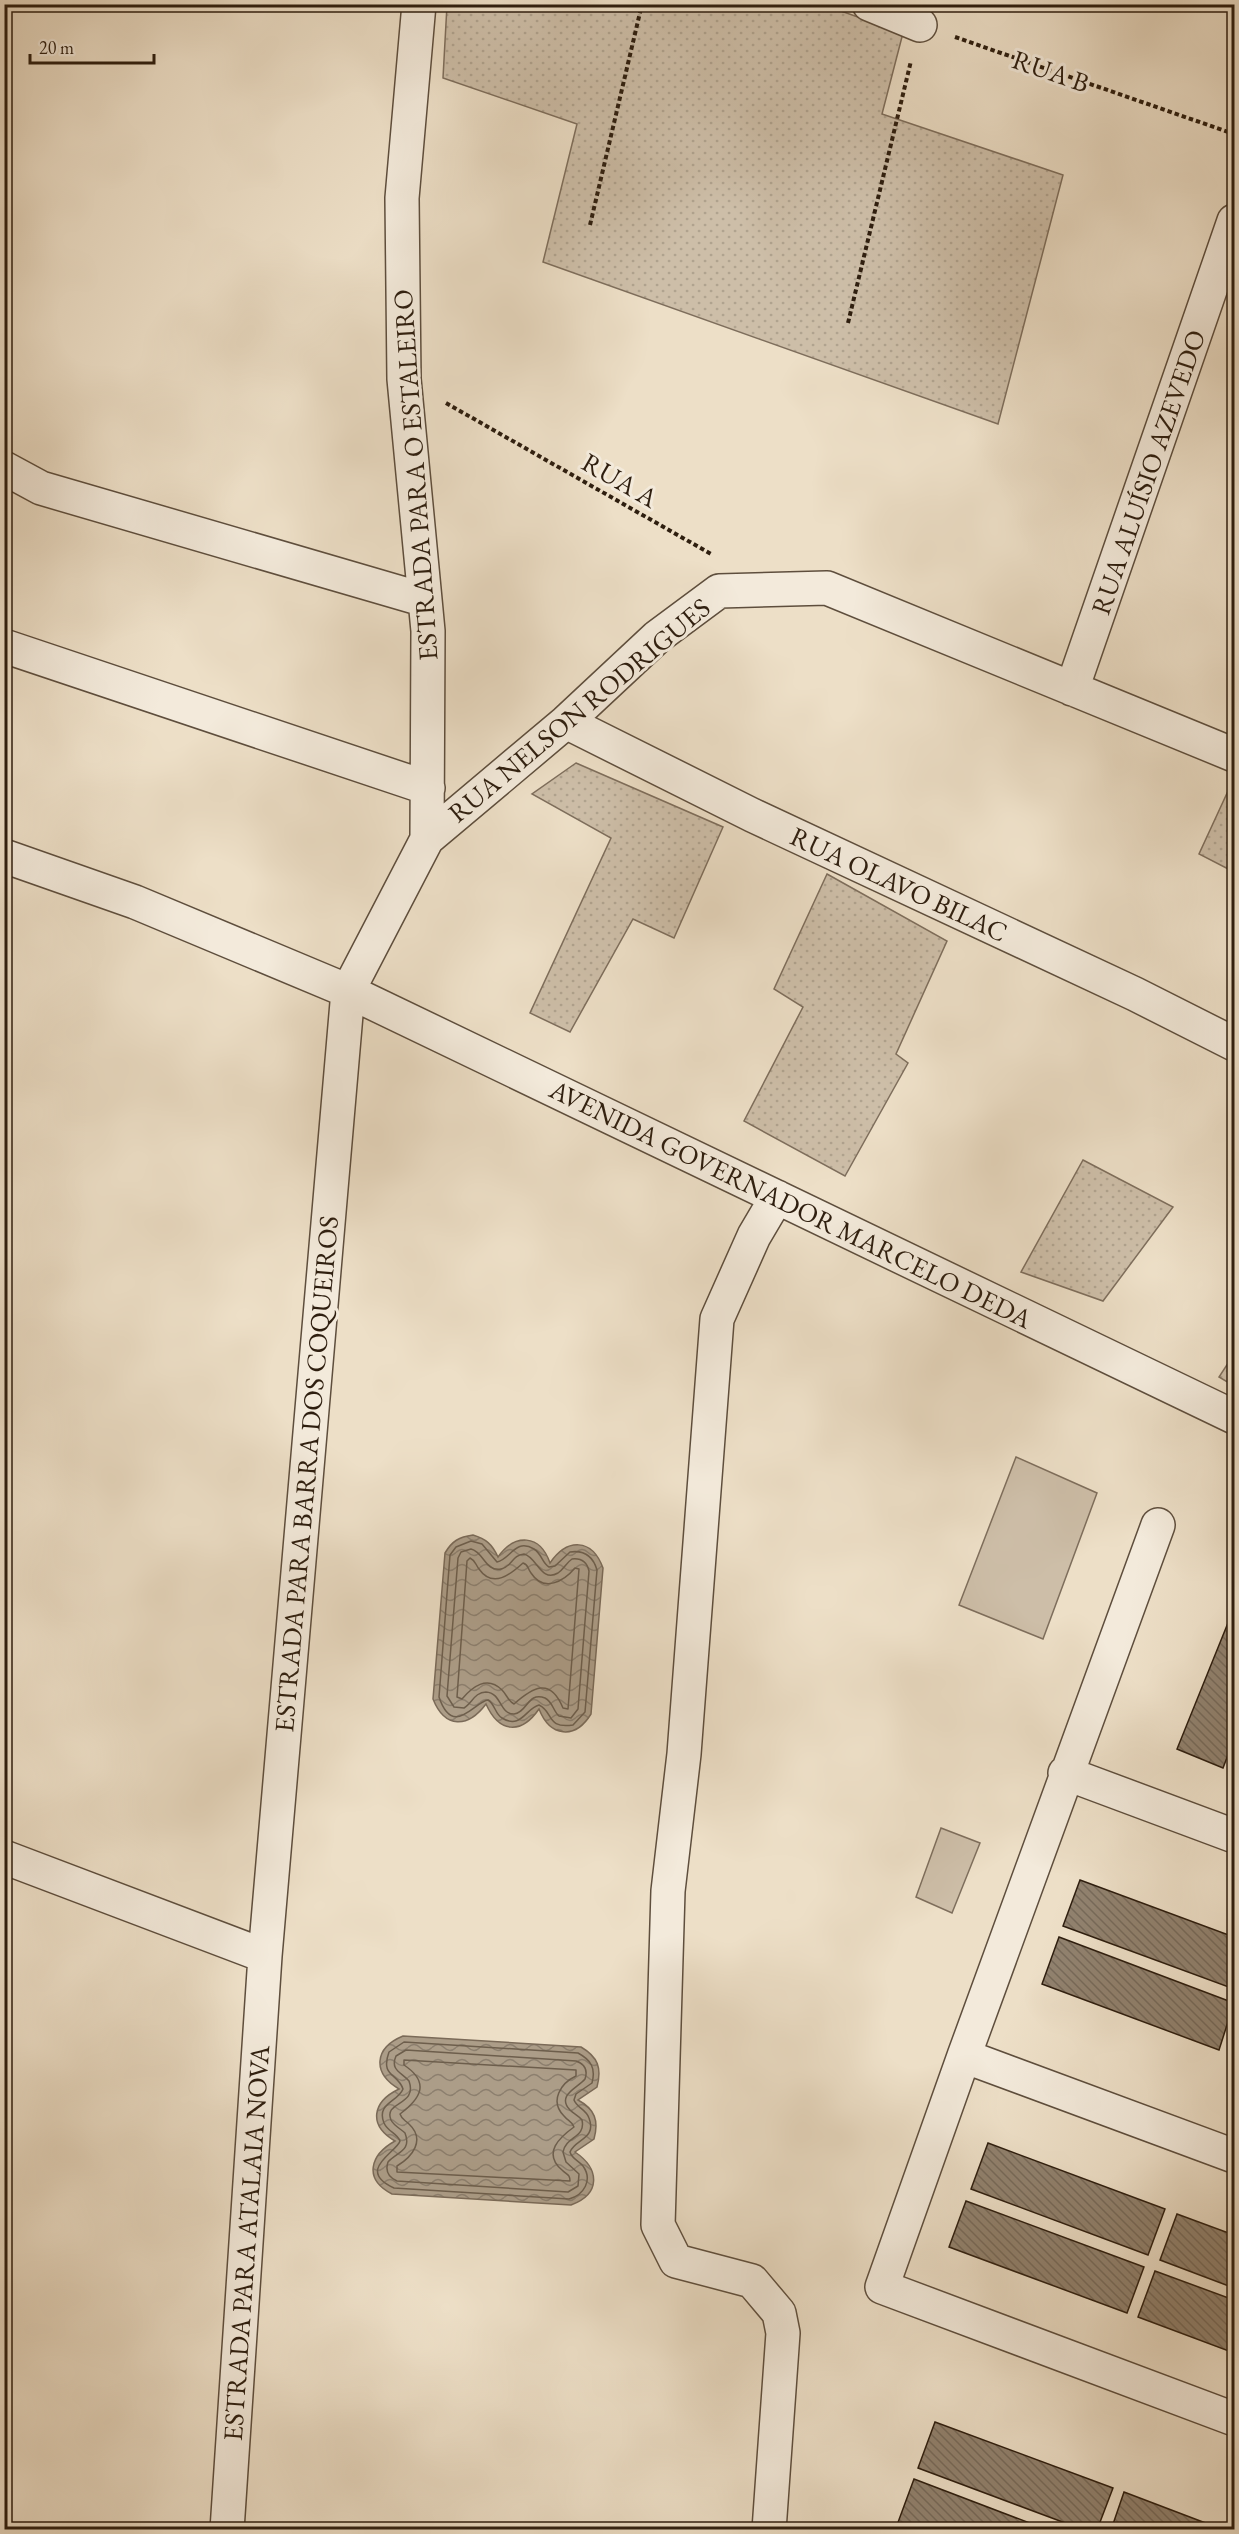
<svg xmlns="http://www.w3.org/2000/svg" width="1239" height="2534" viewBox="0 0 1239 2534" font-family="'EB Garamond',serif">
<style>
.grass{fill:url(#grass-dots);stroke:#7e6e5c;stroke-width:1.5}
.park{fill:#cdbea8;stroke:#7e6e5c;stroke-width:1.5}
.water{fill:url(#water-waves);stroke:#7a6a58;stroke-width:1.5}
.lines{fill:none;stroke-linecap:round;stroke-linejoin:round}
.shore{stroke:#6d5e4c;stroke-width:1.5}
.building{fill:url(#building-back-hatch);stroke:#2e1e0f;stroke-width:1.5}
.minor-casing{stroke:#5e4e3d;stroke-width:36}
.path{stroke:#2e1e0f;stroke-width:4;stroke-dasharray:4.5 3;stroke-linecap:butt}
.minor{stroke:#f3eadb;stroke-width:33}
.labels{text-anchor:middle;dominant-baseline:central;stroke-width:6;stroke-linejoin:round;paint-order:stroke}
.street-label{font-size:27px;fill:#2e1e0f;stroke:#f3eadb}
</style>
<defs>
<pattern id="grass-dots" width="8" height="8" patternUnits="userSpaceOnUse" patternTransform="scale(1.5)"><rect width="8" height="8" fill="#cdbea8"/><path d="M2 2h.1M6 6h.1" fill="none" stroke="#b0a38f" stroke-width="1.8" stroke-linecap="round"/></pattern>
<pattern id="water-waves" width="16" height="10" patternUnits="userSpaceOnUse" patternTransform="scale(1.5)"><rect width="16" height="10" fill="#ac9d88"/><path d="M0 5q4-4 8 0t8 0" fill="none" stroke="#8c7f6e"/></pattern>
<pattern id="building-back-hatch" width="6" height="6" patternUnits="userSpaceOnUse" patternTransform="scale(1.5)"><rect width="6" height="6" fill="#91826f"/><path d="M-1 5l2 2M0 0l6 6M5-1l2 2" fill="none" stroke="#776a5a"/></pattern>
</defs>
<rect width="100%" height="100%" fill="#eddfc7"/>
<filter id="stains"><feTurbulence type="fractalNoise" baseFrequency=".00333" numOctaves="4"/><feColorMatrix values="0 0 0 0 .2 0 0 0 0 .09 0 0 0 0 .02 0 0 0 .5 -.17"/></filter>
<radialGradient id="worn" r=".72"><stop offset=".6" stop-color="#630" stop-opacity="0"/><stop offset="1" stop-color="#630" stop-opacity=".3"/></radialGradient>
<path class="grass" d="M447 5H824L903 33 882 114 1063 175 998 424 543 262 577 124 443 78Z
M576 763 723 827 674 938 633 919 570 1032 530 1013 611 838 532 794Z
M1234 778V872L1199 854Z
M827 874 947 941 896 1054 908 1063 845 1176 744 1121 803 1007 774 989Z
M1083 1160 1173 1207 1103 1301 1021 1272Z
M1234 1354V1386L1219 1377Z"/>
<path class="park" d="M1016 1457 1097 1493 1043 1639 959 1605Z
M941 1828 980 1843 952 1913 916 1897Z"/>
<path class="water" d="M473 1535C486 1539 492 1544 498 1557 515 1533 540 1534 550 1563 567 1538 592 1538 603 1568L591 1714C575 1740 550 1737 539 1709 521 1735 499 1733 486 1704 468 1728 445 1729 433 1699L445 1553C452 1541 459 1537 473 1535Z
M403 2036 581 2047C598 2057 602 2068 597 2087L578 2100C595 2109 599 2121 594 2139L575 2152C600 2169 601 2194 571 2205L392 2194C363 2179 370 2155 395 2141 368 2125 372 2102 399 2089 372 2073 374 2048 403 2036Z"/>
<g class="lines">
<path class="shore" d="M471 1541 482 1544 497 1562C511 1559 515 1538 534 1549 542 1554 542 1563 549 1567L555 1566 570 1552C584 1550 593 1556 597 1570L585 1712 573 1725C546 1729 554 1712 539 1705 526 1708 521 1730 502 1718 495 1714 495 1704 488 1700 475 1701 453 1739 439 1697L450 1555 456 1547Z
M471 1549C484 1552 485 1572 501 1569 512 1567 512 1555 524 1554 537 1557 541 1583 558 1573 564 1569 566 1563 572 1559 581 1558 587 1562 589 1571L578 1709 571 1718 559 1716C553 1711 553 1702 545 1698 528 1691 527 1713 514 1714 499 1714 502 1693 486 1692 475 1692 472 1703 464 1708L454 1707 447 1696 458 1558 461 1552Z
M470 1558C476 1561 475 1564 479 1569 493 1589 511 1574 523 1563 529 1565 527 1568 531 1573 544 1593 564 1581 575 1568L579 1569 568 1709 563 1708C550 1676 532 1688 514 1704 508 1701 507 1695 502 1690 487 1675 472 1687 462 1699L457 1697 467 1561Z
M404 2042 578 2053C591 2060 596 2068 592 2083L576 2094 574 2100C577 2108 586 2109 589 2118 597 2139 575 2139 570 2152 572 2159 578 2160 583 2166 593 2180 584 2195 569 2199L394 2188C355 2170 397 2152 400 2141 397 2133 388 2132 384 2123 376 2103 398 2102 403 2089 398 2073 380 2077 389 2052Z
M406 2050 576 2061C585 2064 588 2070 585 2079 578 2088 556 2095 570 2110 574 2114 578 2115 582 2120 586 2138 566 2136 563 2152L566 2162 579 2174 578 2186 568 2192 397 2181C388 2177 385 2171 388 2162 397 2152 412 2151 405 2133 401 2129 394 2126 391 2120 383 2101 418 2106 409 2081 401 2072 390 2070 396 2056Z
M404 2060 576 2070V2076C561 2083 549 2101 564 2116 568 2121 572 2121 574 2127 560 2137 542 2153 562 2170 567 2175 570 2174 570 2181L397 2172V2166C412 2157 426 2140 409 2124 405 2120 402 2120 400 2114 420 2099 431 2083 404 2065Z"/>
</g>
<path class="building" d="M1234 1608V1739L1223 1768 1177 1749Z
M1080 1880 1234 1937V1989L1063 1926Z
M1059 1937 1234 2003 1219 2050 1042 1984Z
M988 2143 1165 2209 1148 2255 971 2189Z
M966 2201 1144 2267 1127 2313 949 2247Z
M1177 2214 1234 2235V2288L1160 2260Z
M1155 2271 1234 2300V2353L1138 2317Z
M935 2422 1113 2488 1097 2530H1084L918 2468Z
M914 2479 1048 2530H909L897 2525Z
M1124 2492 1224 2530H1111Z"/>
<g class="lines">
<g class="minor-casing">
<path id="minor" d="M419 4 402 198 404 379 428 631 427 839
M869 4 920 25
M4 468 41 488 425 600
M4 646 428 788
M1072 689 1234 221
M566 722 752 815 1135 994 1234 1044
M4 856 135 902 348 991 1234 1417
M1158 1525 964 2056 1234 2156
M1065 1773 1234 1836
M4 1857 265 1956
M964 2056 882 2287 1234 2419
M227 2530 265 1956 348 991 427 839 566 722 657 637 719 591 827 588 1234 755
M769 2530 783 2333 779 2313 752 2281 676 2261 658 2225 668 1891 684 1754 717 1319 754 1236 777 1197"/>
</g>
<path class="path" d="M955 37 1234 134
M590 225 642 4
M848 323 911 61
M446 403 711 554"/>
<use href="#minor" class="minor"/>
</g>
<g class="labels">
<g class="street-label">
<text transform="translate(1051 71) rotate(19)">RUA B</text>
<text transform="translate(1148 472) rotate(-71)">RUA ALUÍSIO AZEVEDO</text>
<text transform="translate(415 475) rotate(-94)">ESTRADA PARA O ESTALEIRO</text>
<text transform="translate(620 480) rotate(30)">RUA A</text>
<text transform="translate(579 710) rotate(-40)">RUA NELSON RODRIGUES</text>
<text transform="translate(899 884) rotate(25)">RUA OLAVO BILAC</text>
<text transform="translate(791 1204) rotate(26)">AVENIDA GOVERNADOR MARCELO DEDA</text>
<text transform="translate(306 1474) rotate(-85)">ESTRADA PARA BARRA DOS COQUEIROS</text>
<text transform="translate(246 2243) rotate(-86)">ESTRADA PARA ATALAIA NOVA</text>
</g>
</g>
<rect width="1239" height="2534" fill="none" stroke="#eddfc7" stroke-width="24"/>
<rect x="6" y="6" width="1227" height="2522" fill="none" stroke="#2e1e0f" stroke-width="3"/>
<rect x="12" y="12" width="1215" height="2510" fill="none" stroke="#2e1e0f" stroke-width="1.5"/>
<path d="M30 54v9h124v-9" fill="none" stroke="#2e1e0f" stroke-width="3"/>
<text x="39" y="54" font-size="18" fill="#2e1e0f" stroke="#f3eadb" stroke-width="4.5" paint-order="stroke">20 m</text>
<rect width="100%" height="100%" filter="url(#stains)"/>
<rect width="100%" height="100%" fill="url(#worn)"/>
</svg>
